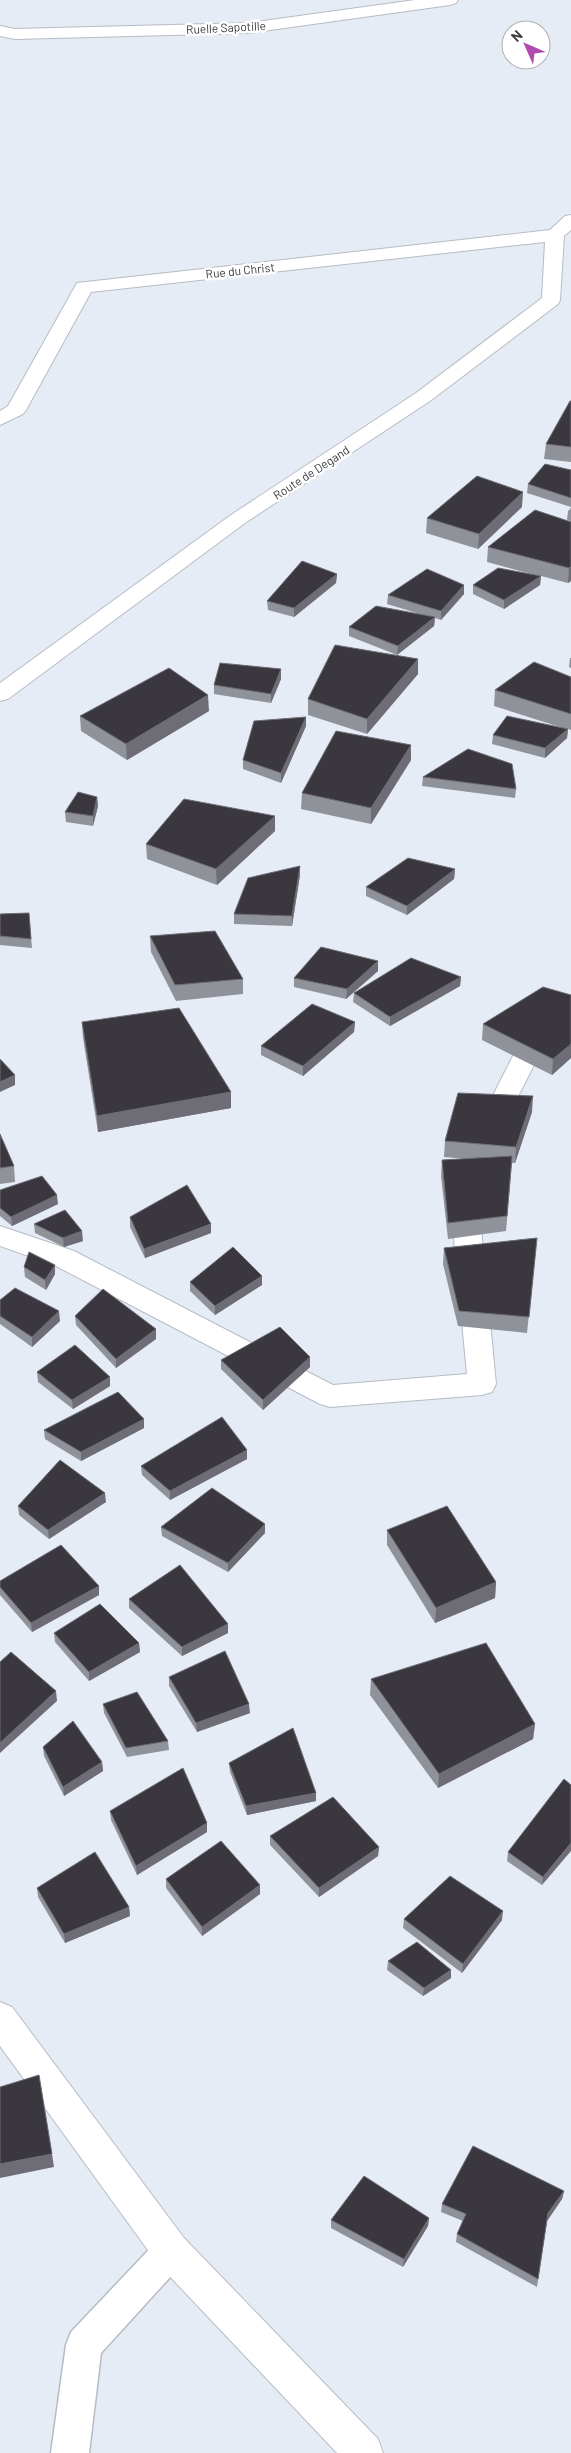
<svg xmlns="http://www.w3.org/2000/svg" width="571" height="2453" viewBox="0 0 571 2453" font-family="Barlow,sans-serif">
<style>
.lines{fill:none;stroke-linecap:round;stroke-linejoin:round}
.lane-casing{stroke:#b6bcc5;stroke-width:3}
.street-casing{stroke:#b6bcc5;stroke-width:2}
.lane{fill:#fff;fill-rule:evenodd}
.street{fill:#fff;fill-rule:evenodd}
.wall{fill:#90929a}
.shaded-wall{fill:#6e6d76}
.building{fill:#3a373f;stroke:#6e6d76}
.labels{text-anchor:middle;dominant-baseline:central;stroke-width:5;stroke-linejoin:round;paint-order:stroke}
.far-street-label{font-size:12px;fill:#3a3c40;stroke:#fff}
</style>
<rect width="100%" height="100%" fill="#e6ecf6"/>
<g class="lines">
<g class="lane-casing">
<path id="lane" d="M171 2234 183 2239 189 2251 183 2263 101 2353 89 2453H51L66 2345 71 2332 159 2239Z"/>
</g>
<g class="street-casing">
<path id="street" d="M415 0H458L456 3 450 5 249 33 15 39 0 36V26L15 29 249 23Z
M571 215V230L564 236 560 300 558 304 430 401 245 523 8 699 0 701V683L231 515 416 393 542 298 545 242 91 292 26 410 23 414 0 425V411L8 406 77 283 550 230 565 216Z
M571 999V1022L537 1059 498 1136 489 1138 480 1136 476 1129 517 1048 562 1001Z
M464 1188 474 1191 478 1198 496 1384 492 1392 482 1395 330 1407 320 1404 54 1265 0 1246V1226L74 1251 333 1385 467 1374 450 1198 454 1191Z
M0 2002 12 2007 184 2238 378 2439 383 2453H337L158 2264 0 2046Z"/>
</g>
<use href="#lane" class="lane"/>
<use href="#street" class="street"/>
</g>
<path class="wall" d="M571 401V462L544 459 546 444Z
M571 470V507L527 493 528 484Z
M522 507 478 549 426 533 427 518Z
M571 508V581L568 583 541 576 540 585 504 609 473 594V585L539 576 487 562 488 547 570 521 567 520 568 511Z
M337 574 336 583 294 617 268 610 267 601Z
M464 594 441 620 435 618 434 626 397 655 349 636V627L420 614 387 604 388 595Z
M570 658H571V668L569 667Z
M418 659V674L367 734 308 715V699Z
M571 677V730L568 729 567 738 545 758 492 744 493 735 563 728 494 706 495 690Z
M281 679 271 703 214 694V685Z
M209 711 127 760 81 731 80 716Z
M306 717V726L281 783 243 769V760Z
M411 745V760L371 824 301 809 302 793Z
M423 777 516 789 515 798 422 786Z
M97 797 98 806 93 826 66 822 65 812Z
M275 816V831L217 885 147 859 146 844Z
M455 869 454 879 407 915 366 896V887Z
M300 875 292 926 234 924V914Z
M29 913 32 948 0 945V914Z
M150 936 243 979V994L176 1001 151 952Z
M378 971 346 999 294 987V978Z
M461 977 460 986 390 1026 353 1002 354 993Z
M571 995V1058L552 1075 482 1040 483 1024Z
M82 1022 231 1108 98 1132 83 1038Z
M355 1022 354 1032 303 1076 261 1055V1046Z
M532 1112 515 1163H512L506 1231 448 1239 441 1176 442 1160 467 1159 444 1157 445 1141Z
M0 1134 14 1166 15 1182 0 1184Z
M0 1190 58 1204 12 1226 0 1216Z
M130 1217 211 1233 145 1258 130 1227Z
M34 1224 83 1241 64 1247 35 1233Z
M537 1238 527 1333 458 1326 443 1264 444 1248Z
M55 1265V1274L46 1290 25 1277 24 1267Z
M190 1282 262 1285 215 1315 190 1291Z
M0 1300 60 1321 32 1347 0 1324Z
M75 1316 156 1329V1339L116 1368 76 1325Z
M310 1357V1367L263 1410 221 1369V1360Z
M37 1372 110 1386 73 1409 38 1382Z
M144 1419V1428L81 1461 45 1439 44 1430Z
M247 1450V1459L170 1500 142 1475 141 1466Z
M106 1502 49 1539 19 1515 18 1506Z
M265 1524V1533L228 1572 162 1536 161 1527Z
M387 1530 496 1582 495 1598 435 1623 387 1545Z
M0 1581 99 1586V1595L32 1632 0 1595Z
M129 1599 228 1633 182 1656 129 1608Z
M54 1633 139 1643 140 1652 89 1681 55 1642Z
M169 1677 250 1713 197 1732 169 1686Z
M371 1679 535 1724 533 1739 438 1788 370 1695Z
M103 1704 168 1741 169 1750 127 1757 104 1713Z
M43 1747 102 1762 103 1771 64 1796 44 1756Z
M229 1763 316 1801 247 1815 230 1772Z
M564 1779 542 1885 507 1861 508 1852Z
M110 1811 207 1823V1832L137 1875 111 1820Z
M270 1836 379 1847 378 1856 319 1897 270 1845Z
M166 1879 260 1894 202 1936 166 1888Z
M37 1888 129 1907 130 1916 65 1943 38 1897Z
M404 1919 502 1920 462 1973 403 1928Z
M388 1961 451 1978 423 1996 387 1970Z
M564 2191 562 2199 547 2221 537 2287 456 2242 457 2234 463 2221 441 2212 442 2204Z
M429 2218 428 2226 403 2267 331 2228V2220Z"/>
<path class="shaded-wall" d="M523 492 522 507 478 549 479 534Z
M571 566V581L568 583 569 568Z
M337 574 336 583 294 617V608Z
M541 576 540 585 504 609V600Z
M464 585V594L441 620V611Z
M435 617 434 626 397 655 398 646Z
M418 659V674L367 734V719Z
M281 669V679L271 703V694Z
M208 695 209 711 127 760 126 744Z
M306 717V726L281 783V773Z
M568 729 567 738 545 758V748Z
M411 745V760L371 824V808Z
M97 797 98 806 93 826V816Z
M275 816V831L217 885 216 869Z
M300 866V875L292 926V916Z
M455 869 454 879 407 915V906Z
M378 961V971L346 999 347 989Z
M461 977 460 986 390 1026V1017Z
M355 1022 354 1032 303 1076V1066Z
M571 1044V1058L552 1075 553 1059Z
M15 1075V1085L0 1092V1082Z
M231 1092V1108L98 1132 97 1116Z
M533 1096 532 1112 515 1163 516 1147Z
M57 1195 58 1204 12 1226 11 1217Z
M211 1224V1233L145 1258 144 1249Z
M82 1231 83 1241 64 1247 63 1238Z
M55 1265V1274L46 1290 45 1280Z
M262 1276V1285L215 1315V1306Z
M59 1311 60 1321 32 1347V1337Z
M156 1329V1339L116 1368V1359Z
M310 1357V1367L263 1410V1400Z
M110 1377V1386L73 1409 72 1400Z
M144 1419V1428L81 1461V1452Z
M247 1450V1459L170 1500V1491Z
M105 1493 106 1502 49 1539 48 1530Z
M265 1524V1533L228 1572V1563Z
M496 1582 495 1598 435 1623 436 1608Z
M99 1586V1595L32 1632 31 1623Z
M228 1624V1633L182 1656V1647Z
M139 1643 140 1652 89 1681V1672Z
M56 1691 57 1701 0 1753V1743Z
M249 1704 250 1713 197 1732 196 1723Z
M535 1724 533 1739 438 1788 439 1774Z
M102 1762 103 1771 64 1796 63 1787Z
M316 1793V1801L247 1815 246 1806Z
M207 1823V1832L137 1875 136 1866Z
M571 1843V1851L542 1885 543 1877Z
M379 1847 378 1856 319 1897V1888Z
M260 1885V1894L202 1936V1927Z
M129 1907 130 1916 65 1943 64 1934Z
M503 1911 502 1920 462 1973 463 1964Z
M451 1970V1978L423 1996 424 1988Z
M52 2154 54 2167 0 2178V2164Z
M564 2191 562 2199 547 2221 537 2287 548 2213Z
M429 2218 428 2226 403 2267 404 2259Z"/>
<path class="building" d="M570 401H571V447L546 444Z
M545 464 571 470V498L528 484Z
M477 476 523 492 479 534 427 518Z
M535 510 571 522V566L569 568 488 547Z
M302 561 337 574 294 608 267 601Z
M498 568 541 576 504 600 473 585Z
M427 569 464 585 441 611 388 595Z
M376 606 435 617 398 646 349 627Z
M335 645 418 659 367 719 308 699Z
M534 662 571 677V714L495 690Z
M220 663 281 669 271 694 214 685Z
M169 668 208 695 126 744 80 716Z
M507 716 568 729 545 748 493 735Z
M306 717 281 773 243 760 254 721Z
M336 731 411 745 371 808 302 793Z
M468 749 512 764 516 789 423 777Z
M78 792 97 797 93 816 65 812Z
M184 799 275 816 216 869 146 844Z
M408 858 455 869 407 906 366 887Z
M300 866 292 916 234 914 248 878Z
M29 913 31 939 0 936V914Z
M215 931 243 979 175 985 150 936Z
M321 947 378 961 347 989 294 978Z
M411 958 461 977 390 1017 354 993Z
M543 987 571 995V1044L553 1059 483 1024Z
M312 1004 355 1022 303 1066 261 1046Z
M179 1008 231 1092 97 1116 82 1022Z
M0 1059 15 1075 0 1082Z
M458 1093 533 1096 516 1147 445 1141Z
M0 1134 14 1166 0 1168Z
M512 1156 507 1216 448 1223 442 1160Z
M42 1176 57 1195 11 1217 0 1208V1190Z
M187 1185 211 1224 144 1249 130 1217Z
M65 1210 82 1231 63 1238 34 1224Z
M537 1238 529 1317 459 1311 444 1248Z
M233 1247 262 1276 215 1306 190 1282Z
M29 1252 55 1265 45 1280 24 1267Z
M15 1288 59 1311 32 1337 0 1316V1300Z
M103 1289 156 1329 116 1359 75 1316Z
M280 1327 310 1357 263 1400 221 1360Z
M75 1345 110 1377 72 1400 37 1372Z
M118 1392 144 1419 81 1452 44 1430Z
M222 1417 247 1450 170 1491 141 1466Z
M60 1460 105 1493 48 1530 18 1506Z
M212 1488 265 1524 228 1563 161 1527Z
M447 1506 496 1582 436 1608 387 1530Z
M61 1545 99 1586 31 1623 0 1587V1581Z
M180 1565 228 1624 182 1647 129 1599Z
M100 1604 139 1643 89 1672 54 1633Z
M486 1643 535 1724 439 1774 371 1679Z
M225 1651 249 1704 196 1723 169 1677Z
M11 1652 56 1691 0 1743V1662Z
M137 1692 168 1741 126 1748 103 1704Z
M73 1721 102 1762 63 1787 43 1747Z
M293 1728 316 1793 246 1806 229 1763Z
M183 1768 207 1823 136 1866 110 1811Z
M564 1779 571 1785V1843L543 1877 508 1852Z
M333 1797 379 1847 319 1888 270 1836Z
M221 1841 260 1885 202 1927 166 1879Z
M95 1852 129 1907 64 1934 37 1888Z
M450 1876 503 1911 463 1964 404 1919Z
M417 1942 451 1970 424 1988 388 1961Z
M39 2075 52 2154 0 2164V2087Z
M473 2146 564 2191 548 2213 538 2279 457 2234 466 2214 442 2204Z
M364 2176 429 2218 404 2259 331 2220Z"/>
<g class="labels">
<g class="far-street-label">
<text transform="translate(226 27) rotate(-3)">Ruelle Sapotille</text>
<text transform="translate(240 270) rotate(-6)">Rue du Christ</text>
<text transform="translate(311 472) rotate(-33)">Route de Degand</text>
</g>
</g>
<g transform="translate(526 45) rotate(315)"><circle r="24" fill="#ffffff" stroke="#b0b1b3"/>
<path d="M0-4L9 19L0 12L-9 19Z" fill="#b14baf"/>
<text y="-8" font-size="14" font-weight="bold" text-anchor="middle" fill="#3a3c40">N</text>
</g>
</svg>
